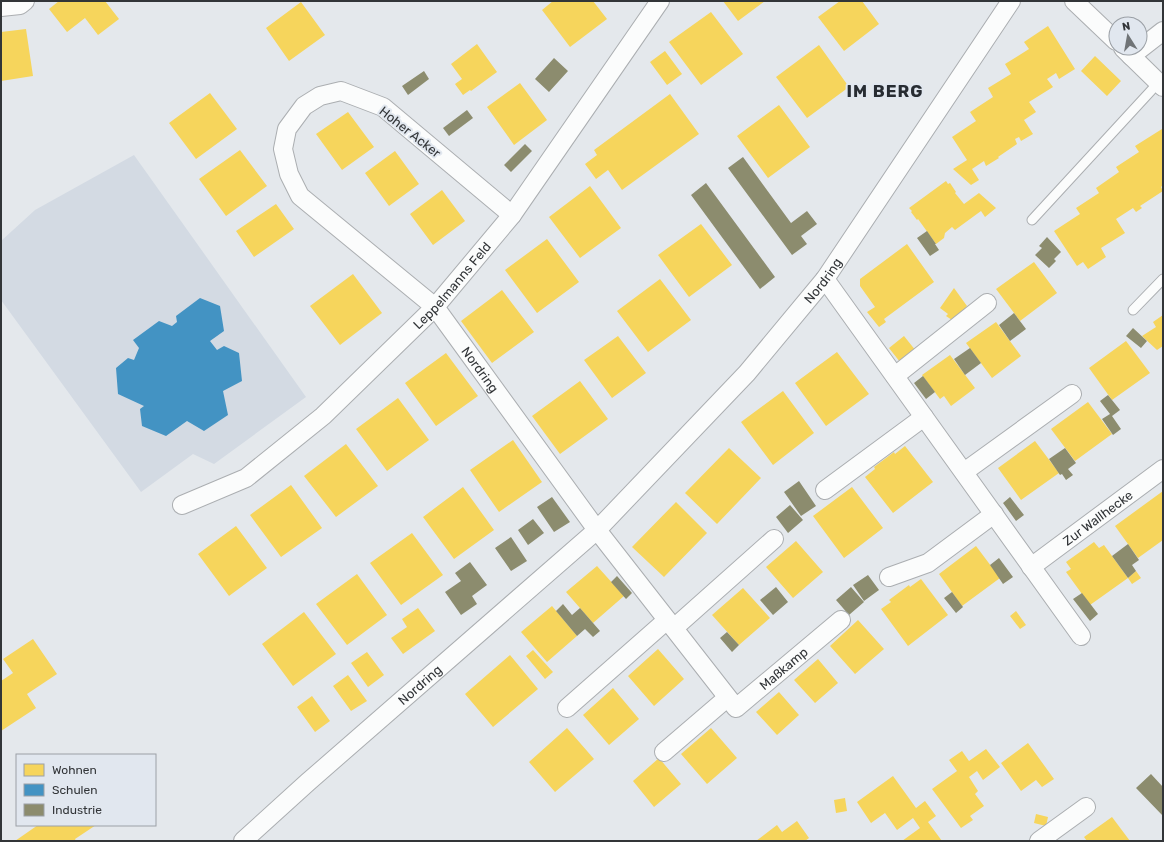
<svg xmlns="http://www.w3.org/2000/svg" width="1164" height="842" viewBox="0 0 1164 842" font-family="Rubik,sans-serif">
<style>
.built{fill:#d3dae3}
.homes{fill:#f6d55c}
.schools{fill:#4393c3}
.industry{fill:#8c8c6e}
.lines{fill:none;stroke-linecap:round;stroke-linejoin:round}
.service-casing{stroke:#abaeb1;stroke-width:11}
.minor-casing{stroke:#abaeb1;stroke-width:20}
.service{stroke:#fbfcfc;stroke-width:9}
.minor{stroke:#fbfcfc;stroke-width:18}
.labels{text-anchor:middle;dominant-baseline:central;stroke-width:4;stroke-linejoin:round;paint-order:stroke}
.street-label{font-size:13px;fill:#323538;stroke:#e1e7ef}
.district-label{font-size:17px;font-weight:bold;letter-spacing:1px;fill:#272c32;stroke:#e1e7ef}
</style>
<rect width="100%" height="100%" fill="#e4e8ec"/>
<path class="built" d="M134 155 306 397 214 464 193 454 141 492 1 300V241L35 210Z"/>
<path class="homes" d="M59 1H105L119 19 98 35 85 18 67 32 49 9Z
M553 1H593L607 19 570 47 542 10Z
M723 1H765L738 21Z
M840 1H862L879 24 844 51 818 17Z
M301 2 325 35 289 61 266 28Z
M711 12 743 54 701 85 669 42Z
M1048 26 1075 69 1059 79 1056 73 1047 79 1053 87 1029 102 1036 112 1024 120 1033 134 1021 141 1019 137 1015 139 1017 144 998 157 999 158 986 166 984 161 972 169 979 180 971 185 953 169 967 160 952 137 976 121 970 112 993 97 988 88 1011 74 1005 64 1029 49 1024 42Z
M26 29 33 76 1 81V32Z
M477 44 497 72 471 91 470 90 463 95 455 84 462 79 451 64Z
M819 45 849 87 807 118 776 77Z
M665 51 682 74 667 85 650 62Z
M1095 56 1121 81 1107 96 1081 71Z
M520 83 547 120 514 145 487 107Z
M210 93 237 129 196 159 169 123Z
M670 94 699 134 622 190 608 170 596 179 585 164 597 155 594 150Z
M779 105 810 147 768 178 737 136Z
M348 112 374 147 342 170 316 134Z
M1162 129 1163 131V185L1161 187 1163 191 1140 206 1142 208 1136 212 1133 208 1116 219 1125 233 1101 248 1106 257 1088 269 1083 262 1077 266 1054 231 1080 214 1076 208 1099 193 1096 188 1119 172 1116 167 1139 152 1135 146Z
M240 150 267 186 226 216 199 179Z
M395 151 419 184 389 206 365 173Z
M946 181 948 184 950 183 956 192 955 193 964 204 979 193 996 208 985 217 981 211 955 230 952 227 945 233 944 238 936 244 918 219 917 220 911 212 912 211 909 208Z
M590 186 621 228 580 258 549 217Z
M442 190 465 221 433 245 410 214Z
M276 204 294 229 254 257 236 231Z
M701 224 732 265 689 297 658 255Z
M547 239 579 282 537 313 505 270Z
M907 244 934 282 884 319 886 322 879 327 867 312 875 307 860 286V279Z
M1034 262 1057 293 1020 321 996 289Z
M353 274 382 313 340 345 310 306Z
M660 279 691 320 648 352 617 311Z
M954 288 967 306 955 322 946 316 948 314 940 308Z
M502 290 534 332 492 363 461 321Z
M1163 315V346L1157 350 1142 336 1156 327 1153 322Z
M996 322 1021 356 992 378 966 343Z
M618 336 646 373 612 398 584 360Z
M904 336 916 351 900 362 889 348Z
M1126 341 1150 373 1112 400 1089 368Z
M837 352 869 394 826 426 795 383Z
M446 353 478 396 436 426 405 383Z
M950 355 975 388 951 406 944 396 940 399 922 375Z
M580 381 608 419 560 454 532 416Z
M783 391 814 433 773 465 741 422Z
M398 398 429 440 387 471 356 429Z
M1088 402 1112 434 1075 461 1051 429Z
M513 440 542 482 499 512 470 470Z
M1035 441 1059 473 1021 500 998 468Z
M346 444 378 486 336 517 304 476Z
M905 446 933 482 893 513 865 477 875 469 874 467 894 452 895 454Z
M729 448 761 478 717 524 685 493Z
M291 485 322 528 281 557 250 515Z
M463 487 494 530 454 559 423 517Z
M852 487 883 528 844 558 813 516Z
M1163 491V540L1138 558 1115 526Z
M676 502 707 533 664 577 632 547Z
M236 526 267 568 229 596 198 554Z
M412 533 443 575 401 605 370 563Z
M796 541 823 572 793 598 766 567Z
M1094 542 1099 548 1104 545 1128 578 1090 605 1066 572 1071 569 1066 562Z
M976 546 1000 578 962 606 939 574Z
M597 566 624 596 593 623 566 592Z
M1136 571 1141 578 1132 584 1128 578Z
M357 574 387 615 347 645 316 604Z
M921 579 948 615 908 646 881 609 891 602 889 600 909 585 910 587Z
M743 588 770 618 739 645 712 615Z
M552 606 577 636 547 662 521 632Z
M418 608 435 631 403 654 391 638 407 627 402 619Z
M1016 611 1026 625 1020 629 1010 616Z
M304 612 336 654 293 686 262 644Z
M858 620 884 649 855 674 830 646Z
M33 639 57 674 27 694 36 708 1 731V681L13 673 3 659Z
M658 649 684 679 654 706 628 676Z
M533 650 553 672 545 679 526 656Z
M367 652 384 675 368 687 351 663Z
M510 655 538 689 493 727 465 694Z
M818 659 838 683 815 703 794 680Z
M348 675 367 701 351 711 333 686Z
M613 688 639 719 609 745 583 715Z
M779 692 799 715 777 735 756 712Z
M312 696 330 721 315 732 297 707Z
M567 728 594 759 555 792 529 762Z
M711 728 737 758 707 784 681 754Z
M1028 743 1054 779 1042 787 1036 780 1021 791 1001 763Z
M986 749 1000 767 983 780 977 771 969 777 978 791 975 794 984 806 970 816 973 820 961 828 932 789 957 771 949 760 962 751 969 761Z
M659 758 681 784 654 807 633 781Z
M893 776 916 808 925 801 936 816 928 822 942 841H902L920 828 913 818 897 830 885 813 871 823 857 802Z
M845 798 847 811 836 813 834 800Z
M1036 814 1048 817 1046 826 1034 823Z
M1112 817 1130 841H1087L1084 837Z
M797 821 809 838 805 841H756L777 825 782 832Z
M38 825H96L75 839 76 841H15Z"/>
<path class="schools" d="M200 298 220 306 224 331 210 341 217 350 224 346 239 353 242 381 223 391 228 415 204 431 187 421 166 436 142 426 140 409 144 406 118 394 116 368 128 358 134 360 139 348 133 340 159 321 172 326 177 322 176 316Z"/>
<path class="industry" d="M554 58 568 71 549 92 535 79Z
M424 71 429 79 408 95 402 86Z
M467 110 473 118 449 136 443 128Z
M525 144 532 151 511 172 504 165Z
M743 157 791 223 807 211 817 224 801 236 807 244 792 255 728 168Z
M706 183 775 277 760 289 691 195Z
M927 231 936 244H935L939 250 930 256 917 238Z
M1047 237 1061 252 1054 259 1056 261 1049 268 1035 255 1042 248 1039 246Z
M1014 313 1026 329 1010 341 999 325Z
M1133 328 1147 341 1141 348 1126 336Z
M970 348 981 363 965 375 954 359Z
M923 376 935 392 926 399 914 383Z
M1108 395 1120 410 1112 416 1121 429 1113 435 1102 419 1110 414 1100 401Z
M1065 448 1076 463 1068 469 1073 475 1066 480 1062 474 1060 475 1049 459Z
M799 481 816 506 801 516 784 492Z
M552 497 570 522 554 532 537 507Z
M1010 497 1024 515 1016 521 1003 503Z
M790 505 803 520 788 533 776 517Z
M533 519 544 533 528 545 518 530Z
M511 537 527 561 511 571 495 548Z
M1128 544 1139 560 1132 565 1136 571 1128 578 1112 556Z
M999 558 1013 577 1003 584 990 565Z
M470 562 487 585 472 596 477 604 461 615 445 592 461 581 455 573Z
M868 575 879 590 864 601 853 585Z
M617 576 632 593 626 599 611 582Z
M776 587 788 602 773 615 760 600Z
M851 587 864 602 849 615 836 600Z
M952 592 963 607 956 613 944 598Z
M1082 593 1098 614 1090 621 1073 599Z
M563 604 572 615 580 608 600 631 593 637 585 629 577 636 556 611Z
M727 632 739 645 732 652 720 638Z
M1151 774 1163 787V816L1136 788Z"/>
<g class="lines">
<g class="service-casing">
<path id="service" d="M1032 220 1159 82
M1133 310 1163 279"/>
</g>
<g class="minor-casing">
<g id="minor">
<path d="M1074 1 1116 41"/>
<path d="M1 7 20 5 25 1"/>
<path d="M1123 48 1163 87"/>
<path d="M1131 56 1163 31"/>
<path id="s1" d="M512 215 383 107 341 91 320 96 304 106 287 129 283 149 289 174 300 196 435 307 597 530 736 708 841 620"/>
<path d="M825 279 1081 636"/>
<path d="M895 376 987 303"/>
<path d="M964 472 1072 394"/>
<path d="M825 490 924 417"/>
<path id="s2" d="M182 505 246 478 323 416 435 307 512 215 660 1"/>
<path id="s3" d="M1031 567 1163 469"/>
<path d="M889 577 928 563 994 514"/>
<path d="M674 628 774 539"/>
<path d="M567 708 667 620"/>
<path d="M664 752 727 698"/>
<path id="s4" d="M243 841 308 782 597 530 747 373 825 279 1011 1"/>
<path d="M1039 841 1086 807"/>
</g>
</g>
<use href="#service" class="service"/>
<use href="#minor" class="minor"/>
</g>
<g class="labels">
<g class="street-label">
<text transform="translate(410 132) rotate(38)">Hoher Acker</text>
<text stroke="none"><textPath href="#s4" startOffset="808">Nordring</textPath></text>
<text stroke="none"><textPath href="#s2" startOffset="352">Leppelmanns Feld</textPath></text>
<text stroke="none"><textPath href="#s1" startOffset="605">Nordring</textPath></text>
<text stroke="none"><textPath href="#s3" startOffset="83">Zur Wallhecke</textPath></text>
<text stroke="none"><textPath href="#s1" startOffset="1091">Maßkamp</textPath></text>
<text stroke="none"><textPath href="#s4" startOffset="236">Nordring</textPath></text>
</g>
<g class="district-label">
<text x="885" y="91">IM BERG</text>
</g>
</g>
<rect width="1164" height="842" fill="none" stroke="#323538" stroke-width="4"/>
<rect x="16" y="754" width="140" height="72" fill="#e1e7ef" stroke="#9ba0a6"/>
<rect x="24" y="764" width="20" height="12" fill="#f6d55c" stroke="#9ba0a6"/>
<text x="52" y="774" font-size="12" fill="#323538">Wohnen</text>
<rect x="24" y="784" width="20" height="12" fill="#4393c3" stroke="#9ba0a6"/>
<text x="52" y="794" font-size="12" fill="#323538">Schulen</text>
<rect x="24" y="804" width="20" height="12" fill="#8c8c6e" stroke="#9ba0a6"/>
<text x="52" y="814" font-size="12" fill="#323538">Industrie</text>
<g transform="translate(1128 36) rotate(349)"><circle r="19" fill="#e1e7ef" stroke="#9ba0a6"/>
<path d="M0-3L7 15L0 10L-7 15Z" fill="#707477"/>
<text y="-6" font-size="11" font-weight="bold" text-anchor="middle" fill="#323538">N</text>
</g>
</svg>
